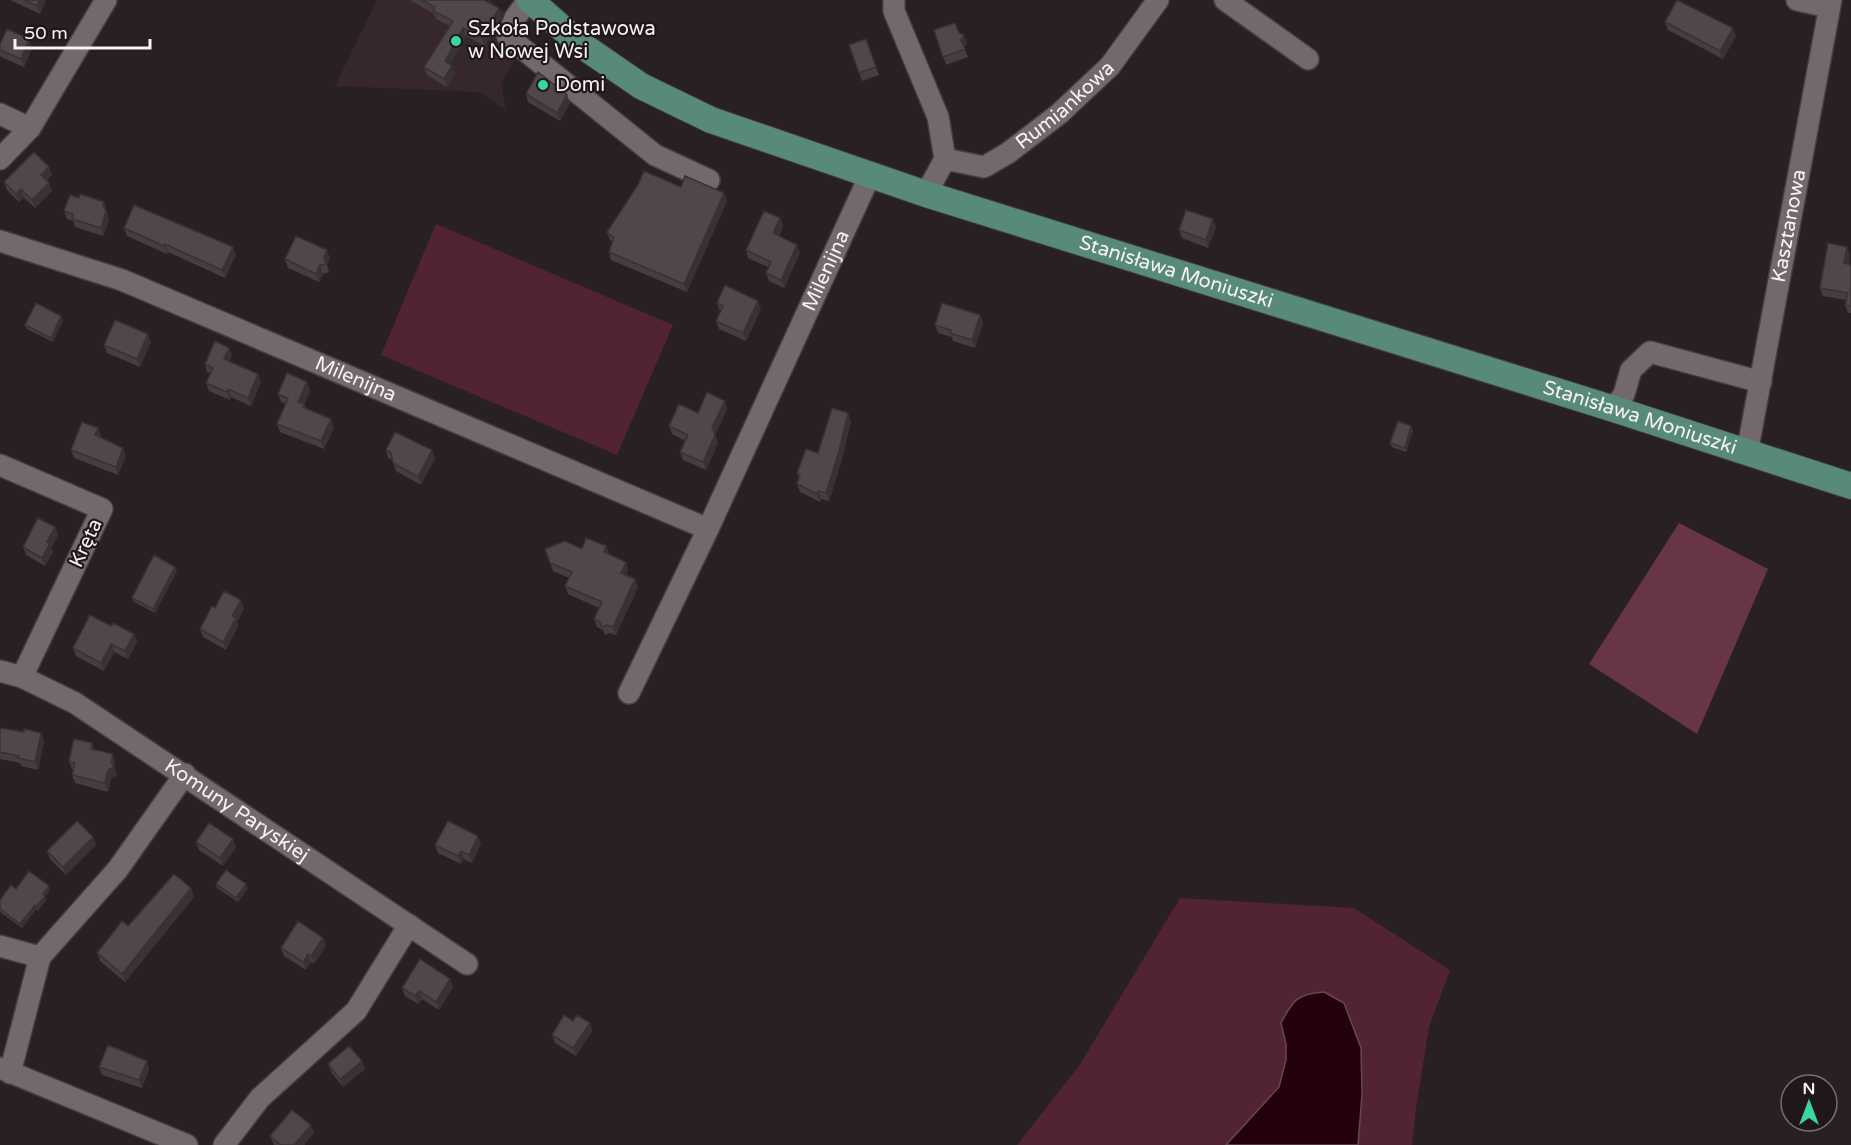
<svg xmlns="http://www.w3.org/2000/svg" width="1851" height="1145" viewBox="0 0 1851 1145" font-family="'Varela Round',sans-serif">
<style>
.built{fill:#36272b}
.green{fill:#522433}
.forest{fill:#683545}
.water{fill:#24000c;stroke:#644951;stroke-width:1.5}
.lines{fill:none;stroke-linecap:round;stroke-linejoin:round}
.minor-casing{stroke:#443d3f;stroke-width:24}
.major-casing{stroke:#443d3f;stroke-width:28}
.minor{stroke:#73696b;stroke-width:21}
.major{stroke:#578a78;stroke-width:26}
.wall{fill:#453d3f}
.shaded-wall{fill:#383233}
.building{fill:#504749;stroke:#383233;stroke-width:1.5}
.poi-dot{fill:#3ad4a5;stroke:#1f1719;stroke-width:2}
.labels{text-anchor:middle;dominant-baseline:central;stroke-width:4.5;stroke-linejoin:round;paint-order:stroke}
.poi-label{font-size:20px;fill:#f8f2f3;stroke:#1f1719;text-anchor:start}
.street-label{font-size:20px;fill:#f8f2f3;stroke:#1f1719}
</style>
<rect width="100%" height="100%" fill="#282022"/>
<path class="built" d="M377 0H491L512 19 521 51 501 82 506 110 479 92 335 86Z"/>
<path class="green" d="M436 224 673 325 617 455 381 355Z
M1180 898 1354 908 1450 970 1429 1027 1416 1108 1412 1145H1358L1362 1094 1281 1023 1286 1044V1060L1279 1087 1226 1145H1017L1079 1066Z"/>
<path class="forest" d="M1679 523 1768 569 1697 734 1589 664Z"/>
<path class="water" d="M1324 992 1344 1003 1361 1048 1362 1094 1358 1145H1226L1279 1087 1286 1060V1044L1281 1023C1293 1000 1297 994 1324 992Z"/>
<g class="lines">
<g class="minor-casing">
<g id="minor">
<path d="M528 0 515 18 508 37 655 155 709 180"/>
<path d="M894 0V11L938 117 945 159 926 194"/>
<path d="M1225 0 1308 59"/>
<path d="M1797 0 1829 7"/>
<path d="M0 114 30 128"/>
<path d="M0 159 30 128 106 0"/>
<path id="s1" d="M945 159 984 167 1008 153 1059 114 1110 66 1158 0"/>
<path id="s2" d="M0 241 122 280 708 529"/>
<path d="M1614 409 1624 394 1631 370 1650 352 1761 382"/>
<path id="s3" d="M1747 453 1831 0"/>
<path d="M0 465 102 509 22 677"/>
<path id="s4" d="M0 671 22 677 75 703 467 964"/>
<path id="s5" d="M629 693 708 529 870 175"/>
<path d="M0 946 40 957"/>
<path d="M0 1068 187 1145"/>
<path d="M10 1073 40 957 118 869 185 774"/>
<path d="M224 1145 260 1098 356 1011 409 925"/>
</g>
</g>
<g class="major-casing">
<g id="major">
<path id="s6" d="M530 0 580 44 641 86 711 120 926 194 1614 409 1851 486"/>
</g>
</g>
<use href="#minor" class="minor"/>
<use href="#major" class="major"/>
</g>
<path class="wall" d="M10 0H46L40 14Z
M410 0H484L502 16 485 46 466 36 450 65 452 66 455 74 447 87 427 75 424 67 450 26 436 19 434 14Z
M1665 22 1736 36 1723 59 1668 30Z
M934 30 959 33 967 43 964 48 968 57 946 65Z
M866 39 879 75 862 81 849 45Z
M32 48 24 67 1 57 0 55V50Z
M526 94 570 103 560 121 528 102Z
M49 167 52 175 47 180 49 183 52 191 35 208 24 198 19 202 7 190 4 182Z
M681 187 724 193 727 201 687 292 611 260 609 252 613 242 610 240 607 232Z
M79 198 104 202 109 220 103 236 75 227 73 221 67 219 64 211Z
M780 218 783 226 779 236 800 253 784 288 769 281 766 273 768 267 748 258 746 250Z
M1216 227 1208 248 1182 238 1179 230Z
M124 228 236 255 225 278 168 252 167 254 127 236Z
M1850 255 1849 264 1851 265V313H1848L1845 305 1846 300 1823 296 1820 288Z
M330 258 327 265 329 272 323 274 319 282 288 268 285 259Z
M717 303 761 309 746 341 719 329 716 321 720 312Z
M980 315 983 323 975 348 953 341 952 337 938 333 935 325Z
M63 320 53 342 27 329 25 325Z
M151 342 140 367 107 353 104 345Z
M229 348 232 356 229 361 261 382 251 406 231 397 230 400 209 391 206 383 210 373 207 372 205 364Z
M307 382 310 391 304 404 306 408 334 427 324 449 280 432 277 424 286 404 281 402 278 394Z
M727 409 715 435 718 443 706 470 683 460 680 452 685 441 672 434 669 426 698 413Z
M851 421 842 459 829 501 821 499 820 502 800 492 797 484 799 477 797 473Z
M98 428 101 436 100 438 126 456 118 475 74 458 71 450Z
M1413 430 1406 452 1392 447 1390 443Z
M386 450 435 458 421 485 396 471 392 460 388 458Z
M55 527 58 535 51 548 53 552 45 566 26 555 23 547Z
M606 546 609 554 626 562 628 570 626 575 635 579 638 587 616 635 610 633 605 635 603 630 597 627 594 619 599 608 568 594 565 586 569 578 553 571 545 549H582Z
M175 567 177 571 155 613 134 602 132 598Z
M215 608H244L237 622 238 626 226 650 203 637 200 629Z
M111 626 134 634 137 642 128 659 114 652 104 671 76 656 73 648Z
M0 728 24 732 41 733 44 741 38 770 21 766 20 763 0 759Z
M92 743 94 750 115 762 114 768 117 775 111 778 108 792 75 783 72 775 74 769H72L69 761Z
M93 837 96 845 66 875 50 859 47 851Z
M196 842 236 847 223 866 199 850Z
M481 844 472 863 464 859 461 864 438 853 435 845Z
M216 884 248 888 238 902 217 888Z
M191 888 194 897 125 982 100 961 97 953Z
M16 889 50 890 45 897 46 900 38 911 36 909 22 928 0 912V900Z
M323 938 326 946 314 964 311 962 306 970 284 956 281 948Z
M450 979 453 987 439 1010 422 999 418 1004 405 996 402 988Z
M590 1023 592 1031 576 1056 555 1043 552 1035Z
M147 1061 149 1069 142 1088 102 1075 99 1067Z
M362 1061 365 1069 343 1087 331 1072 328 1064Z
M314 1133 304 1145H274L270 1136Z"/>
<path class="shaded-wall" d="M39 0H46L40 14 37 6Z
M499 8 502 16 485 46 482 38Z
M463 28 466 36 448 69 445 61Z
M1733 28 1736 36 1723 59 1720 51Z
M964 35 967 43 964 48 961 40Z
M29 39 32 48 24 67 21 59Z
M452 66 455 74 447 87 444 79Z
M567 95 570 103 560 121 557 113Z
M49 167 52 175 44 183 41 175Z
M49 183 52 191 35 208 32 200Z
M21 189 24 198 19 202 16 194Z
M724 193 727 201 687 292 684 284Z
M104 202 109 220 103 236 101 228 103 206Z
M780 218 783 226 776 242 773 233Z
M1213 219 1216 227 1208 248 1206 240Z
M165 244 168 252 167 254 164 246Z
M797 245 800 253 784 288 781 280Z
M233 247 236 255 225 278 222 270Z
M1847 247 1850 255 1847 271 1844 263Z
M327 250 330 258 326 265 324 257Z
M320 265 323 274 319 282 316 274Z
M758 301 761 309 746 341 743 333Z
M980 315 983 323 975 348 972 340Z
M61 316 63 320 53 342 51 338Z
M148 334 151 342 140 367 137 359Z
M229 348 232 356 227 367 224 359Z
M258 374 261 382 251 406 248 398Z
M307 382 310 391 301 410 298 402Z
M228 389 231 397 230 400 227 392Z
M725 401 727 409 715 435 712 427Z
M848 413 851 421 842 459 829 501 826 493Z
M331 419 334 427 324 449 321 441Z
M1411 426 1413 430 1406 452 1405 448Z
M98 428 101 436 98 443 95 435Z
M715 435 718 443 706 470 703 462Z
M123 448 126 456 118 475 116 467Z
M432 450 435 458 421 485 418 477Z
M818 491 821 499 820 502 817 494Z
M55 527 58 535 51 548 53 552 45 566 42 558 47 542Z
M606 546 609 555 604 552Z
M626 562 628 570 624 581 621 573Z
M175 567 177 571 155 613 153 609Z
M635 579 638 587 616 635 613 627Z
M241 600 244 608 237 622 238 626 226 650 223 642 232 616Z
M134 634 137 642 128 659 125 651Z
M111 644 114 652 104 671 101 663Z
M41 733 44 741 38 770 35 762Z
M113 754 115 762 114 768 117 775 111 778 108 792 105 783Z
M478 836 481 844 472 863 469 855Z
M93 837 96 845 66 875 63 867Z
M233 839 236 847 223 866 220 858Z
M461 851 464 859 461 864 458 856Z
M246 884 248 888 238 902 236 898Z
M49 886 50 890 45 897 46 900 38 911 36 907 43 894Z
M191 888 194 897 125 982 122 974Z
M35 905 36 909 22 928 20 924Z
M323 938 326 946 314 964 311 956Z
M308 954 311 962 306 970 303 962Z
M450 979 453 987 439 1010 436 1002Z
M419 991 422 999 418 1004 415 996Z
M590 1023 592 1031 576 1056 573 1048Z
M147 1061 149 1069 142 1088 139 1080Z
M362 1061 365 1069 343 1087 340 1079Z
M311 1125 314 1133 304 1145H294Z"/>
<path class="building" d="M24 0H39L37 6Z
M422 0H484L499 8 482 38 463 28 445 61 452 66 444 79 424 67 453 21 433 11 435 7Z
M1677 0 1733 28 1720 51 1665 22Z
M955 23 959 33 964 35 961 40 965 49 943 57 934 30Z
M7 29 29 39 21 59 0 50V44Z
M866 39 876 67 859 73 849 45Z
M538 72 567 95 557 113 526 94Z
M34 152 49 167 41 175 49 183 32 200 21 189 16 194 4 182Z
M644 171 681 187 685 176 724 193 684 284 609 252 614 238 607 232 638 185Z
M80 194 104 202 103 206 106 211 101 228 72 219 73 214 64 211 70 195 79 198Z
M134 205 233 247 222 270 165 244 164 246 124 228Z
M1186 210 1213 219 1206 240 1179 230Z
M764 211 780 218 773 233 797 245 781 280 766 273 771 262 746 250Z
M296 236 327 250 324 257 326 264 320 265 316 274 285 259Z
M1828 243 1847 247 1844 263 1851 265V306L1845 305 1848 293 1820 288Z
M725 285 758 301 743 333 716 321 723 306 717 303Z
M36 303 61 316 51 338 25 325Z
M942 303 980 315 972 340 950 333 951 330 935 325Z
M115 320 148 334 137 359 104 345Z
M215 341 229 348 224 359 258 374 248 398 228 389 227 392 206 383 213 368 205 364Z
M287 373 307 382 298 402 304 404 303 407 331 419 321 441 277 424 288 398 278 394Z
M707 392 725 401 712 427 715 435 703 462 680 452 688 435 669 426 679 404 698 413Z
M832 408 848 413 839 451 826 493 818 491 817 494 797 484 800 474 797 473 806 449 818 453Z
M1398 421 1411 426 1405 448 1390 443Z
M82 422 98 428 95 435 123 448 116 467 71 450Z
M395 432 432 450 418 477 393 463 391 453 386 450Z
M38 518 55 527 47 542 50 543 42 558 23 547Z
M586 538 606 546 604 552 626 562 621 573 635 579 613 627 607 625 602 627 600 622 594 619 602 602 565 586 572 572 550 563 545 549 565 541 582 549Z
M154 555 175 567 153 609 132 598Z
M224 591 241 600 232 616 236 618 223 642 200 629 212 606 215 608Z
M90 615 111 626 113 623 134 634 125 651 111 644 101 663 73 648Z
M0 728 24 732V729L41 733 35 762 18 758 19 756 0 752Z
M74 739 92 743 91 749 113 754 111 762 114 767 108 770 105 783 72 775 75 763 69 761Z
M77 821 93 837 63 867 47 851Z
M448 821 478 836 469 855 461 851 458 856 435 845Z
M209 823 233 839 220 858 196 842Z
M226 870 246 884 236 898 216 884Z
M29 871 49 886 43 894 45 896 36 907 35 905 20 924 0 909V900L11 885 16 889Z
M174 874 191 888 122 974 97 953 122 921 128 926Z
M298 921 323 938 311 956 308 954 303 962 281 948Z
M420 959 450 979 436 1002 419 991 415 996 402 988Z
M564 1015 573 1021 577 1015 590 1023 573 1048 552 1035Z
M108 1045 147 1061 139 1080 99 1067Z
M349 1046 362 1061 340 1079 328 1064Z
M292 1110 311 1125 294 1145H281L270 1136Z"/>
<g class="poi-dot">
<circle cx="456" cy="41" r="6"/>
<circle cx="543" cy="85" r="6"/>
</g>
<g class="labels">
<g class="poi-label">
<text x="468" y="29">Szkoła Podstawowa<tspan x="468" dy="23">w Nowej Wsi</tspan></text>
<text x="555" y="85">Domi</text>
</g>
<g class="street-label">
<text stroke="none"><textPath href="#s1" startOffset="142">Rumiankowa</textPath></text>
<text stroke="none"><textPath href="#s3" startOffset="231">Kasztanowa</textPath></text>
<text stroke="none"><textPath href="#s5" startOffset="466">Milenijna</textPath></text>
<text stroke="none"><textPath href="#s6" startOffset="708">Stanisława Moniuszki</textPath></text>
<text stroke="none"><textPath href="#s2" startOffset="382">Milenijna</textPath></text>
<text stroke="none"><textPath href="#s6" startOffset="1194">Stanisława Moniuszki</textPath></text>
<text transform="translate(86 543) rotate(-65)">Kręta</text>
<text stroke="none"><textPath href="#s4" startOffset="276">Komuny Paryskiej</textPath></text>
</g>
</g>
<g transform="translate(1809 1103)"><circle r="28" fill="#1f1719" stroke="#766f70" stroke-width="1.5"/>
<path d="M0-4.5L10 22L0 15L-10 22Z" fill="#3ad4a5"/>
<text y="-9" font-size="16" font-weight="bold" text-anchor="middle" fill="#f8f2f3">N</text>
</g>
<path d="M15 39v9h135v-9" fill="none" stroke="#f8f2f3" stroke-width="3"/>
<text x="24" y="39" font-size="18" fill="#f8f2f3" stroke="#1f1719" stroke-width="4.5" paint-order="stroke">50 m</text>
</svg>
